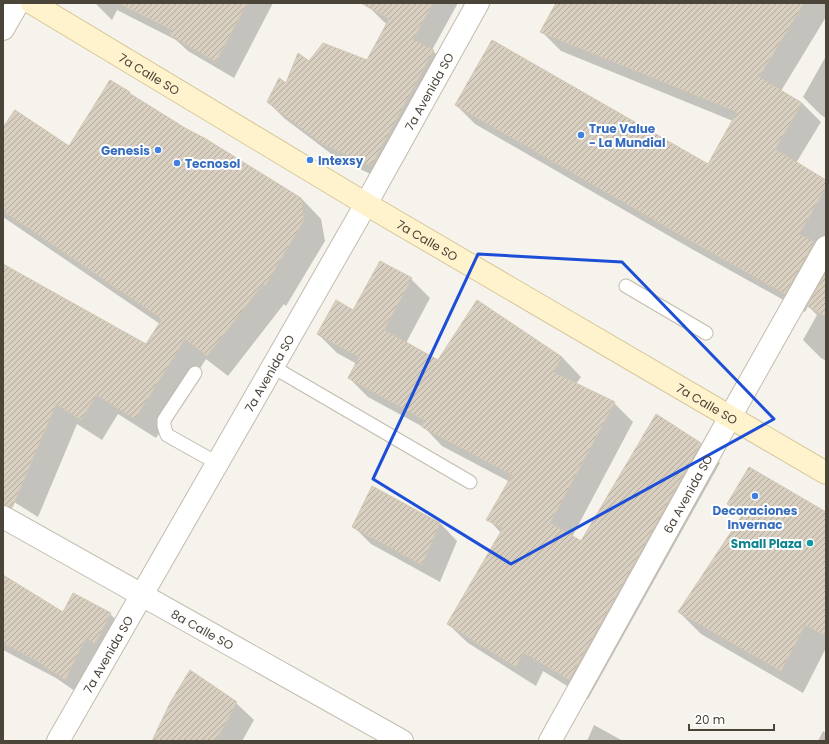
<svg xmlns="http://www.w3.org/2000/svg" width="829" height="744" viewBox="0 0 829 744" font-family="Poppins,sans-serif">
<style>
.shadow{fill:#0003}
.building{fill:url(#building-hatch);stroke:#d3c7b4}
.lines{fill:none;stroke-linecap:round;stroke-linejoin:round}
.service-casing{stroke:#c2bbae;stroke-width:15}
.minor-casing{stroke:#c2bbae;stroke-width:24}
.tertiary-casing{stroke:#c2bbae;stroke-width:24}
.secondary-casing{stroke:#d6c79b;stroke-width:24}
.service{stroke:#fff;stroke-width:13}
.minor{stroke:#fff;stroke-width:22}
.tertiary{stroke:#fff;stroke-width:22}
.secondary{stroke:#fff3cd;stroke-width:22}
.marked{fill:none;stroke:#1d4ed8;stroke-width:3;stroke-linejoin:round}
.shop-dot{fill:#3f7fe0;stroke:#fff;stroke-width:1.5}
.culture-dot{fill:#0f9aa8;stroke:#fff;stroke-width:1.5}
.labels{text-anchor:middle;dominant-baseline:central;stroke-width:4;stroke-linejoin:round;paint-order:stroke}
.street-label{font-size:12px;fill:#4b4439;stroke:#fff}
.shop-label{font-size:12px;font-weight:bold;fill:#366cbe;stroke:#fff;text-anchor:start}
.culture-label{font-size:12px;font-weight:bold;fill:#0d838f;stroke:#fff;text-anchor:end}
</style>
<defs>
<pattern id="building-hatch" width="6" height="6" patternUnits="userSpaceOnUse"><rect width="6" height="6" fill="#d8cfc1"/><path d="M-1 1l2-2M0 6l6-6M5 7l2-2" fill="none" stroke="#b1aa9e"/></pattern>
</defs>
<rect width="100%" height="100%" fill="#f6f3ec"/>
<path class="shadow" d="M95 3H273L234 78 188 51 176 40 117 10 112 20Z
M369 3H458L432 50 450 67 388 182 338 159 284 118 268 102 309 62H367L387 24 384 22 368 6Z
M557 3H826V17L781 91 802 103 821 122 796 163 826 181V271L822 280 826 282V361L821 358 803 340 817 315 808 306 805 312 690 248 475 124 456 105 708 166 733 121 561 51 542 32Z
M826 56V118L821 115 803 97Z
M129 92 135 98 301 198 321 219 325 241 286 306 284 304 228 376 206 359 156 438 118 414 102 440 77 424 38 517 3 495V265L147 346 160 324 3 217V128L69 148Z
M411 279 430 298 406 343 439 361 562 357 581 377 576 384 614 403 633 422 572 537 581 542 657 415 700 444 720 463 588 699 543 671 536 686 468 643 448 624 501 533 488 519 510 482 442 446 425 428 368 397 349 378 357 364 337 353 318 334 354 311Z
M728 504 826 513V648L803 693 701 634 679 612 741 517Z
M440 523 457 541 440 582 371 544 353 526Z
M3 575 63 613 110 614 128 631 82 696 56 678 3 650Z
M190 671 236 703 254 720 242 741H153Z
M594 725 623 741H587Z
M823 731 826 733V741H818Z"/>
<path class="building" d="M118 3H247L216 62 170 35 172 30Z
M361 3H433L413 40 434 50 371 166 321 143 267 102 279 78 286 83 298 53 309 61 323 43 367 60 389 19Z
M556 3H804L759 77 802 103 775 149 826 180V188L799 234 814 242 785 294 670 229 455 105 492 40 708 164 737 112 540 32Z
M110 80 130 92 129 93 185 128 206 139 301 198 304 220 265 286 263 284 207 356 185 339 135 419 97 395 81 420 56 404 12 508 3 505V264L146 344 162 319 3 211V127L15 110 69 146Z
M380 261 412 278 384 330 438 360 477 300 562 357 553 372 615 402 550 523 581 541 656 414 701 443 569 680 523 652 516 667 447 624 503 528 486 520 512 475 422 427 424 420 348 378 359 357 317 334 336 300 353 310Z
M826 272V317L807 306Z
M749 467 826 512V636L805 625 781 671 678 612 743 514 727 504Z
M372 486 440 523 422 565 352 527Z
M3 575 63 612 73 593 111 613 95 644 86 638 65 680 37 661 3 643Z
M190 670 237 702 216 741H152L170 703Z"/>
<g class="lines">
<g class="service-casing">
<path id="service" d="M626 286 706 333
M273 367 470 482
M195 373 164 420V426L167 435 217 463"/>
</g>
<g class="minor-casing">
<g id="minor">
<path id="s1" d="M3 517 402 741"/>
<path id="s2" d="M58 741 366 204 478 3"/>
<path id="s3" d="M550 741 730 417"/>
</g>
</g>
<g class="tertiary-casing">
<path id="tertiary" d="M3 29 18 3
M730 417 826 247"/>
</g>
<g class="secondary-casing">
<g id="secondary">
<path id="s4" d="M32 3 366 204 826 473"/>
</g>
</g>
<use href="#service" class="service"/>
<use href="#minor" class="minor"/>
<use href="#tertiary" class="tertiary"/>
<use href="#secondary" class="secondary"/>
</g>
<path class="marked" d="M478 254 622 262 774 419 511 564 373 479Z"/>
<g class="shop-dot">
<circle cx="581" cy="135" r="4"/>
<circle cx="158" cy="150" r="4"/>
<circle cx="310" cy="160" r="4"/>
<circle cx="177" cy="163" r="4"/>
<circle cx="755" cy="496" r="4"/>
</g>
<circle class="culture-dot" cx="810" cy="543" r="4"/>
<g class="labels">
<g class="street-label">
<text stroke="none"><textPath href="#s4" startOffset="137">7a Calle SO</textPath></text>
<text stroke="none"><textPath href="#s2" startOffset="748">7a Avenida SO</textPath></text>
<text stroke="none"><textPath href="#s4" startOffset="461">7a Calle SO</textPath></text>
<text stroke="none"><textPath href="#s2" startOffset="424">7a Avenida SO</textPath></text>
<text stroke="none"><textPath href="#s4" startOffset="785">7a Calle SO</textPath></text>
<text stroke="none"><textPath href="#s3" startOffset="283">6a Avenida SO</textPath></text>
<text stroke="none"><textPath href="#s1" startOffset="229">8a Calle SO</textPath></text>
<text stroke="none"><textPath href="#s2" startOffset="100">7a Avenida SO</textPath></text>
</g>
<g class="shop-label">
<text x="589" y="128">True Value<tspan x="589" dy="14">- La Mundial</tspan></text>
<text x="150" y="150" text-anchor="end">Genesis</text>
<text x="318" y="160">Intexsy</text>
<text x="185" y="163">Tecnosol</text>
<text x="755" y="510" text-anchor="middle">Decoraciones<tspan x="755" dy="14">Invernac</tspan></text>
</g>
<g class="culture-label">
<text x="802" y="543">Small Plaza</text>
</g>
</g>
<rect width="829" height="744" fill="none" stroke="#4b4439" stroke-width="8"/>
<path d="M689 724v6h85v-6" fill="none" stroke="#4b4439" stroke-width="2"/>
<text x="695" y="724" font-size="12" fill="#4b4439" stroke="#ffffff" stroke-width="3" paint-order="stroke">20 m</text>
</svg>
